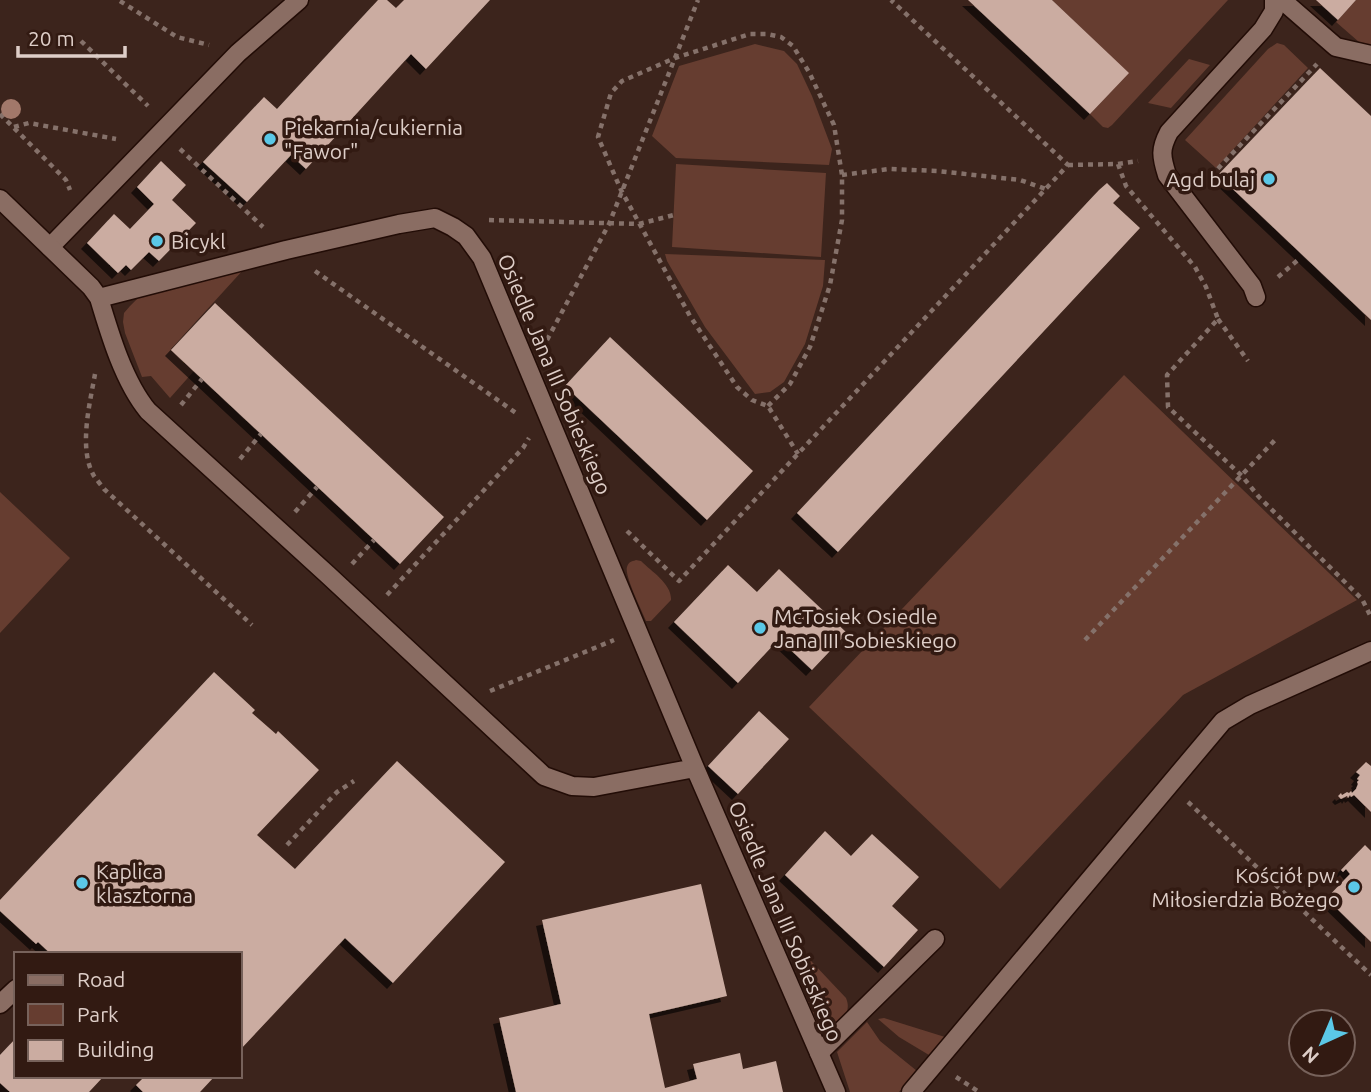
<svg xmlns="http://www.w3.org/2000/svg" width="1371" height="1092" viewBox="0 0 1371 1092" font-family="Ubuntu,sans-serif">
<style>
.green{fill:#663d30}
.building{fill:#cbaca1;filter:url(#shadow)}
.lines{fill:none;stroke-linecap:round;stroke-linejoin:round}
.lane-casing{stroke:#220c06;stroke-width:21}
.street-casing{stroke:#220c06;stroke-width:21}
.path{stroke:#85716a;stroke-width:4.5;stroke-dasharray:5 5;stroke-linecap:butt}
.lane{stroke:#8a6d63;stroke-width:18}
.street{stroke:#8a6d63;stroke-width:18}
.tree{fill:#a2786a}
.poi-dot{fill:#5bc8e7;stroke:#321a12;stroke-width:2.5}
.labels{text-anchor:middle;dominant-baseline:central;stroke-width:7;stroke-linejoin:round;paint-order:stroke}
.poi-label{font-size:21px;fill:#decec8;stroke:#321a12;text-anchor:start}
.street-label{font-size:21px;fill:#decec8;stroke:#321a12}
</style>
<defs>
<filter id="shadow"><feDropShadow dx="-6" dy="6" stdDeviation="0" flood-color="#0009"/></filter>
</defs>
<rect width="100%" height="100%" fill="#3c241c"/>
<path class="green" d="M1052 0H1228L1112 125 1108 128 1103 127 1090 114 1128 73Z
M1356 0H1371V48L1359 42 1336 22Z
M1277 43 1284 45 1308 68 1216 168 1185 140 1268 49Z
M755 44 784 51 797 64 812 96 832 149 829 165 676 158 652 136 679 66Z
M1189 59 1210 65 1171 108 1148 103Z
M676 164 826 173 821 257 672 247Z
M665 254 825 260 823 286 805 344 784 382 770 392 755 394 705 327 667 261Z
M244 269 171 349 194 371 170 398 151 376 142 377 125 333 123 322 124 313 130 306 139 297Z
M1124 375 1357 600 1183 695 1000 889 809 707Z
M0 492 70 558 0 633Z
M636 560 641 561C652 572 672 584 671 600L651 621H646C642 611 624 575 627 567 629 561 631 562 636 560Z
M795 944 846 998C854 1017 834 1025 819 1031L816 1027 790 950 791 945Z
M884 1018 945 1037 929 1055 899 1037 878 1019Z
M867 1022 880 1041 917 1071 899 1092H850L837 1052Z"/>
<path class="building" d="M378 0H387L396 8 404 0H490L426 69 411 54 306 169 291 155 247 202 203 162 264 97 277 109Z
M968 0H1052L1129 73 1090 114Z
M1316 0H1356L1338 20Z
M1320 68 1371 116V320L1218 175Z
M161 161 186 185 172 200 196 223 159 261 149 252 131 270 126 265 118 273 87 243 114 214 130 229 154 204 137 187Z
M1107 183 1120 196 1113 203 1140 228 838 552 797 513 1099 190Z
M215 303 444 517 400 564 171 350Z
M610 337 753 471 707 520 565 386Z
M728 565 757 592 779 569 847 633 812 670 779 639 738 683 674 622Z
M214 672 255 710 252 713 276 734 278 731 319 770 257 835 295 869 397 761 505 862 393 983 345 938 240 1050V954H51L38 942 36 944 0 911V900Z
M759 711 789 739 738 794 708 766Z
M1366 762 1371 766V812L1354 795 1351 797 1350 795 1348 798 1347 796 1341 799 1338 796 1341 793 1342 795 1347 792 1349 793 1351 791 1352 793 1356 789 1358 784 1357 782 1359 780 1357 779 1360 775 1356 772Z
M825 831 851 856 872 834 919 877 892 906 918 930 884 967 785 875Z
M1365 845 1371 851V942L1328 900 1323 905 1321 904 1350 874 1346 869 1343 872 1341 870Z
M701 884 727 996 649 1014 665 1088 697 1079 693 1064 740 1053 743 1069 776 1061 783 1092H516L499 1018 561 1004 542 920Z
M16 1038V1076H104L89 1092H10L0 1083V1055Z
M145 1076H215L200 1092H143L136 1085Z"/>
<g class="lines">
<g class="lane-casing">
<path id="lane" d="M1282 0 1336 47 1371 55
M50 247 238 53 299 0
M0 1004 16 989
M819 1053 935 939
M911 1092 1223 721 1250 705 1371 651"/>
</g>
<g class="street-casing">
<path id="street" d="M0 199 91 287 99 298C110 335 124 382 148 411L328 575 544 776 572 786 594 787 695 768
M1256 297 1252 286 1167 175C1161 156 1160 149 1169 132L1263 29 1274 11V0
M99 298 286 250 399 224 435 218 453 227 466 236 482 258 695 768 836 1092"/>
</g>
<path class="path" d="M120 1 177 37 209 45
M81 41 148 106
M0 114 66 180 70 190
M14 127 29 123 116 139
M180 149 263 227
M1118 164 1126 186 1195 267 1206 287 1218 319 1167 375 1168 407 1242 476 1259 497 1362 599 1371 617
M1068 165 1118 164 1138 161
M842 175 889 169 938 171 1020 180 1046 189
M1211 176 1317 64
M489 220 639 224 674 215
M315 271 516 413
M1278 277 1298 260
M1218 319 1248 361
M547 340 609 224 698 0
M95 374C90 403 78 449 94 476 97 480 101 485 104 489L252 625
M181 405 202 379
M768 406 790 384 810 347 830 285 842 220V175L834 125 809 72 793 46 781 37 767 34H750L675 58 622 81 611 93 598 137 621 190 690 316 737 387 752 400 768 406 798 454
M240 459 261 434
M295 512 317 487
M627 531 679 581 1068 165 891 0
M352 564 374 540
M387 595 523 448 529 438
M1085 640 1276 439
M490 691 614 640
M1188 802 1371 975
M287 845 337 792 354 781
M956 1077 979 1092"/>
<use href="#lane" class="lane"/>
<use href="#street" class="street"/>
</g>
<circle class="tree" cx="11" cy="109" r="10"/>
<g class="poi-dot">
<circle cx="270" cy="139" r="7"/>
<circle cx="1269" cy="179" r="7"/>
<circle cx="157" cy="241" r="7"/>
<circle cx="760" cy="628" r="7"/>
<circle cx="82" cy="883" r="7"/>
<circle cx="1354" cy="887" r="7"/>
</g>
<g class="labels">
<g class="poi-label">
<text x="284" y="127">Piekarnia/cukiernia<tspan x="284" dy="24">"Fawor"</tspan></text>
<text x="1255" y="179" text-anchor="end">Agd bulaj</text>
<text x="171" y="241">Bicykl</text>
<text x="774" y="616">McTosiek Osiedle<tspan x="774" dy="24">Jana III Sobieskiego</tspan></text>
<text x="96" y="871">Kaplica<tspan x="96" dy="24">klasztorna</tspan></text>
<text x="1340" y="875" text-anchor="end">Kościół pw.<tspan x="1340" dy="24">Miłosierdzia Bożego</tspan></text>
</g>
<g class="street-label">
<text transform="translate(555 374) rotate(67)">Osiedle Jana III Sobieskiego</text>
<text transform="translate(786 921) rotate(67)">Osiedle Jana III Sobieskiego</text>
</g>
</g>
<rect x="14" y="952" width="228" height="126" fill="#321a12" stroke="#77625b" stroke-width="2"/>
<rect x="28" y="975" width="35" height="10" fill="#8a6d63" stroke="#77625b" stroke-width="2"/>
<text x="77" y="987" font-size="21" fill="#decec8">Road</text>
<rect x="28" y="1004" width="35" height="21" fill="#663d30" stroke="#77625b" stroke-width="2"/>
<text x="77" y="1022" font-size="21" fill="#decec8">Park</text>
<rect x="28" y="1040" width="35" height="21" fill="#cbaca1" stroke="#77625b" stroke-width="2"/>
<text x="77" y="1057" font-size="21" fill="#decec8">Building</text>
<g transform="translate(1322 1043) rotate(224)"><circle r="33" fill="#321a12" stroke="#77625b" stroke-width="2"/>
<path d="M0-5L12 26L0 18L-12 26Z" fill="#5bc8e7"/>
<text y="-10" font-size="19" font-weight="bold" text-anchor="middle" fill="#decec8">N</text>
</g>
<path d="M18 46v10h107v-10" fill="none" stroke="#decec8" stroke-width="3.5"/>
<text x="28" y="46" font-size="21" fill="#decec8" stroke="#321a12" stroke-width="5" paint-order="stroke">20 m</text>
</svg>
